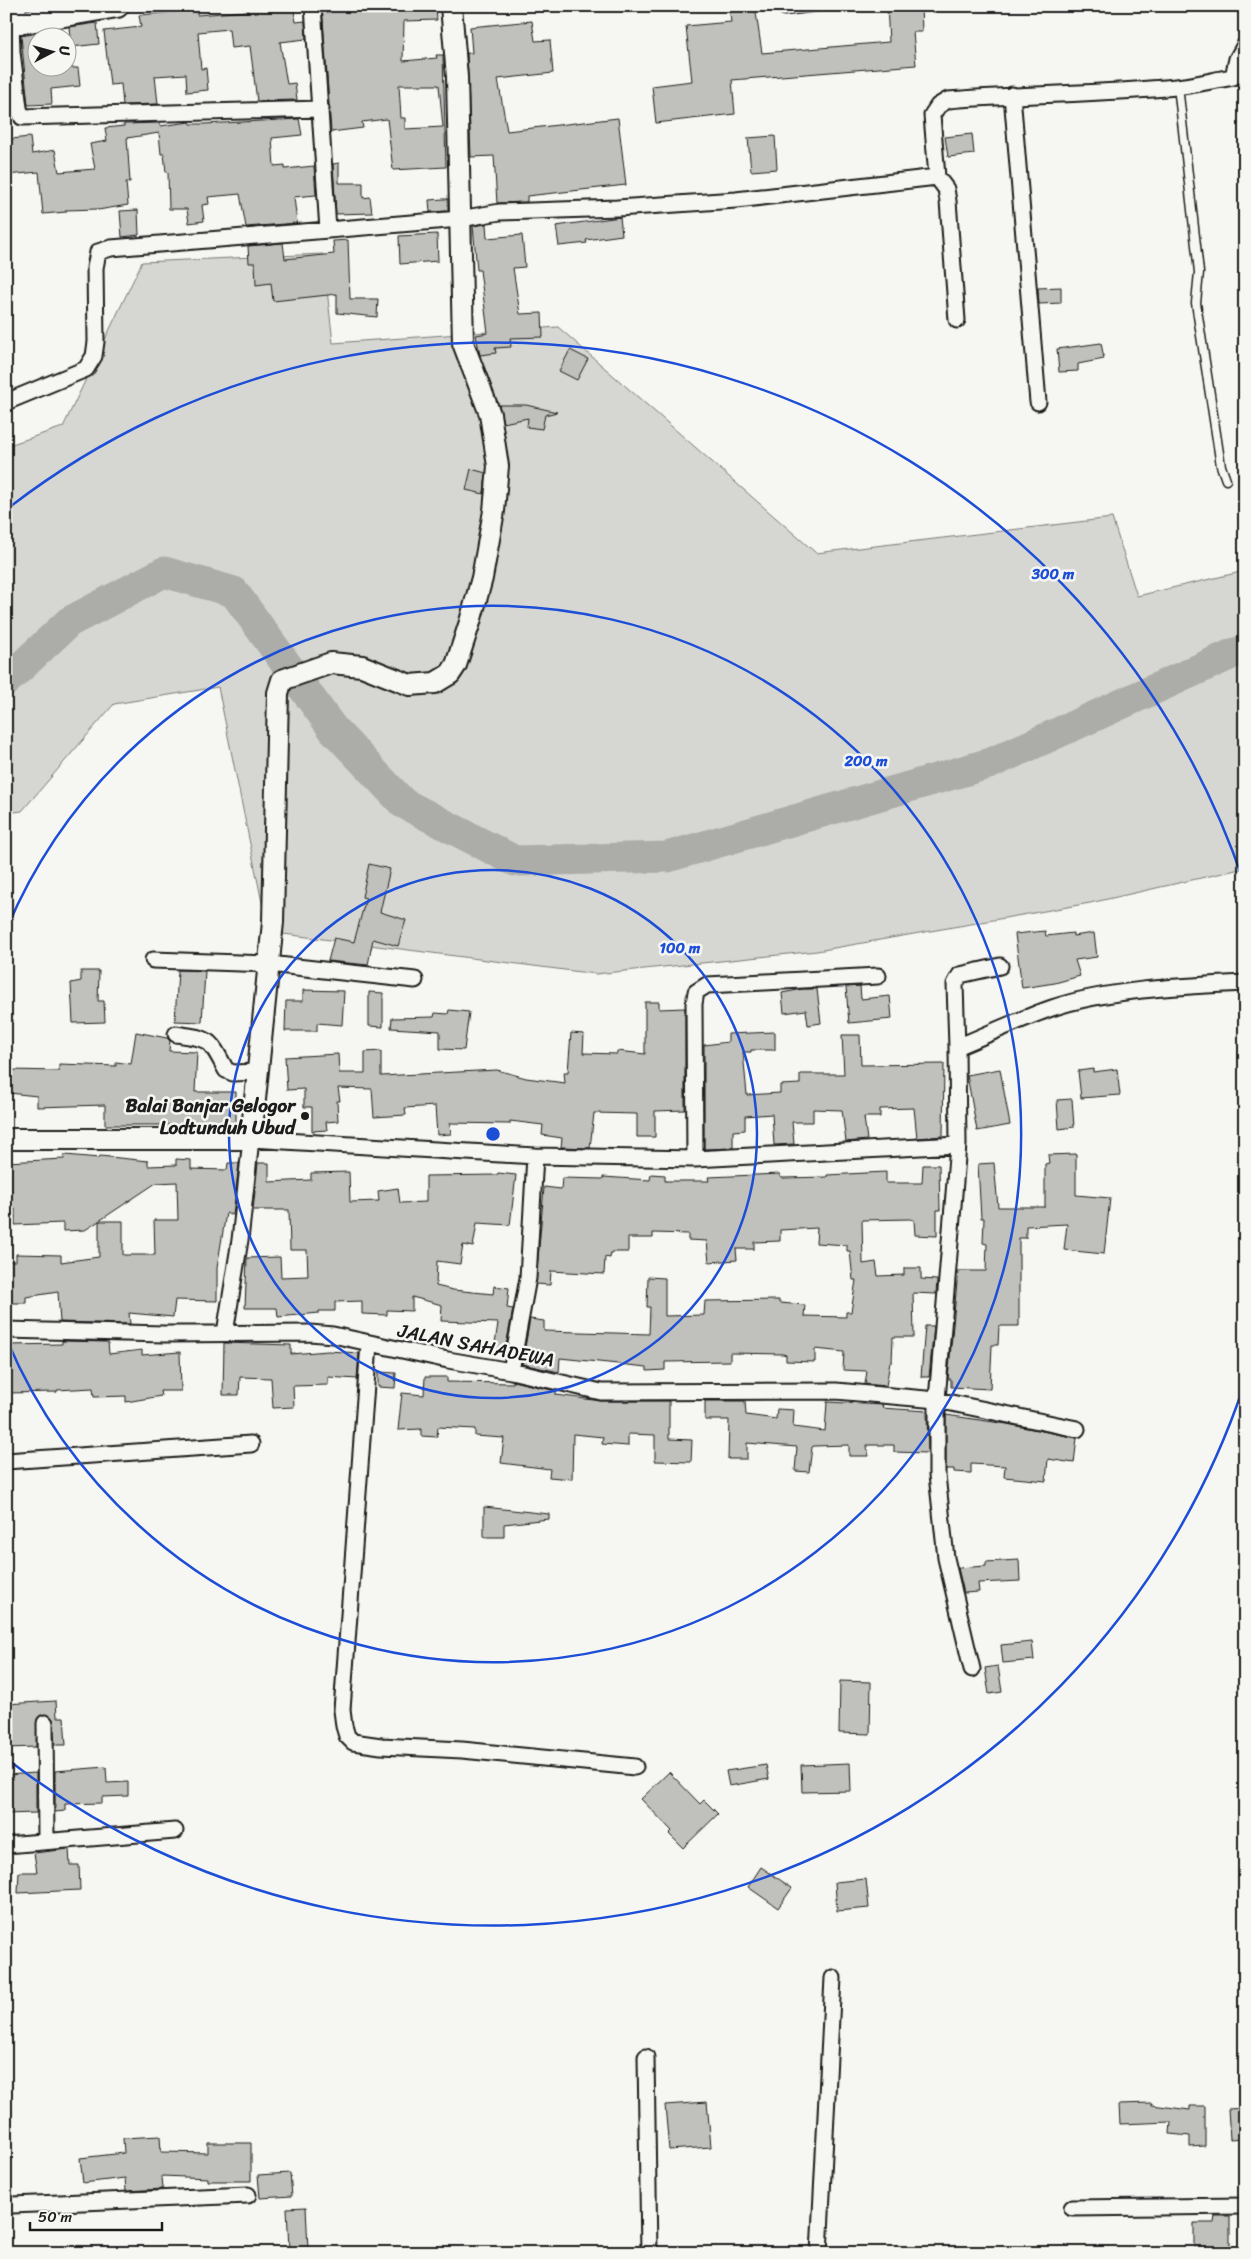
<svg xmlns="http://www.w3.org/2000/svg" width="1251" height="2259" viewBox="0 0 1251 2259" font-family="Sriracha,sans-serif">
<style>
.green{fill:#d6d6d2;stroke:#797977}
.lines{fill:none;stroke-linecap:round;stroke-linejoin:round}
.river{stroke:#acaca9;stroke-width:31}
.building{fill:#c0c0bd;stroke:#1c1c1c;fill-rule:evenodd}
.lane-casing{stroke:#1c1c1c;stroke-width:11}
.street-casing{stroke:#1c1c1c;stroke-width:19}
.secondary-casing{stroke:#1c1c1c;stroke-width:24}
.primary-casing{stroke:#1c1c1c;stroke-width:26}
.lane{stroke:#f6f6f2;stroke-width:8}
.street{stroke:#f6f6f2;stroke-width:15}
.secondary{stroke:#f6f6f2;stroke-width:20}
.primary{stroke:#f6f6f2;stroke-width:22}
.ring{fill:none;stroke:#1d4ed8;stroke-width:2.5}
.poi-dot{fill:#1c1c1c;stroke:#f6f6f2;stroke-width:2}
.labels{text-anchor:middle;dominant-baseline:central;stroke-width:5;stroke-linejoin:round;paint-order:stroke}
.poi-label{font-size:19px;font-weight:bold;fill:#1c1c1c;stroke:#f6f6f2;text-anchor:end}
.street-label{font-size:19px;fill:#1c1c1c;stroke:#f6f6f2}
.centre{fill:#1d4ed8;stroke:#f6f6f2;stroke-width:2.5}
.ring-label{font-size:15px;text-anchor:middle;font-weight:bold;fill:#1d4ed8;stroke:#f6f6f2;stroke-width:5;stroke-linejoin:round;paint-order:stroke}
</style>
<rect width="100%" height="100%" fill="#f6f6f2"/>
<filter id="ink" filterUnits="userSpaceOnUse"><feTurbulence type="fractalNoise" baseFrequency=".02" numOctaves="2"/><feDisplacementMap in="SourceGraphic" scale="10" xChannelSelector="R" yChannelSelector="G"/><feConvolveMatrix kernelMatrix="1 2 1 2 8 2 1 2 1" color-interpolation-filters="sRGB"/></filter>
<g filter="url(#ink)">
<path class="green" d="M323 254 333 343 558 327 816 553 1112 518 1137 596 1245 571V868L1090 903 817 951 596 974 268 932 218 687 114 704 22 811 6 813V446L63 427 142 262Z"/>
<g class="lines">
<path class="river" d="M6 681 69 622 164 572 234 592 333 729 403 803 515 861 667 857 991 763 1232 654 1245 650"/>
</g>
<path class="building" d="M255 6H293L296 22 305 21 306 39 280 42 287 84 295 83 297 100 257 101 250 46 231 48 229 29 198 32 201 69 206 68 208 90 187 92 186 74 155 76 158 104 123 105 121 84 110 85 104 31 141 27 139 15 197 10V15L248 11V7Z
M322 6H436L437 20 404 21 403 61 437 58 436 55H443L446 167 393 170 387 119 362 122 363 128 331 132ZM399 85H439L443 127 405 129V118H401Z
M729 6H755L762 53 889 42 887 6H921L922 32H913L916 65 732 80 735 114 656 123 652 86 692 81 686 26 731 22Z
M532 21 535 41 550 40 553 73 498 79 507 131 618 118 626 185 527 196V202L497 203 494 156 471 157 467 53H472L470 27Z
M97 23 99 44 71 47 69 27Z
M38 33V68H78L80 86 51 89 52 104 28 105 21 36Z
M299 119 302 135 272 138 274 166 285 165V169L314 166 316 195 294 197 297 223 246 227 240 194 208 197 209 204 202 205 204 221 189 223 187 209H169L168 172H166L164 154H161L159 133 127 138 130 182H126L128 205 98 210 97 209 66 210V212L43 214 39 172 6 175V142H11V139L30 137 32 154 55 150 59 172 95 169 90 144 107 141 105 128 124 126V124L159 123 160 126 190 122 191 124H204Z
M972 134 974 154 948 157 945 137Z
M775 136 777 169 751 171 748 138Z
M339 163V183H363V198L370 197 372 213 336 214 333 164Z
M444 199H448V211L430 212 429 200Z
M138 210 139 235 122 237 120 211Z
M620 217 622 235 586 240 587 243 559 246 556 226Z
M486 224 487 238 522 235 525 267 513 268 520 314 542 313 543 337 510 338 511 347 495 348 496 353 480 355 476 335 488 333 480 270H477L473 226Z
M437 234 438 261 400 264 399 236Z
M348 240 350 299H378L377 317 337 313V294L273 301 271 283 256 285 255 263H249L248 246 283 243 285 259 334 254 333 241Z
M1061 287V303L1039 304 1038 288Z
M1101 343 1104 359 1078 364V371L1059 372 1057 349Z
M570 350 588 359 577 380 559 371Z
M499 405H526L557 412 545 415 542 429 527 427 528 418 503 423Z
M471 469 486 473 484 494 466 490Z
M369 864 390 869 380 912 406 920 398 946 373 939 368 965 328 961 334 938 354 942 366 898 362 897Z
M1045 931 1046 936 1073 933V936L1094 933 1097 957 1075 960 1080 976 1055 983 1022 988 1015 934Z
M178 970 205 971 202 1022 175 1021Z
M81 971H99L98 1001H104L105 1022 73 1023 71 983 81 981Z
M860 986 861 999 890 996 892 1019 849 1023 846 987Z
M803 989H817L821 1023 808 1025 806 1010 784 1013 782 993Z
M303 990 344 991 342 1025 317 1023V1031H285L286 1001H303Z
M369 992 383 993V1027L369 1026Z
M645 1002H659V1009L685 1008V1110L655 1111V1137H637V1114L594 1113 590 1148 561 1147 562 1138 542 1135 543 1125 510 1121V1124L450 1123 451 1134 437 1135 435 1106 405 1108 406 1115 374 1117 372 1089 338 1088 340 1101H337L338 1121 326 1122 327 1130 312 1131V1107H304V1089L287 1090 285 1057 338 1054 339 1073H365V1052L381 1051V1076L497 1070 526 1078 565 1083 564 1072H568L571 1033 584 1034 583 1053 617 1054V1051L645 1054Z
M449 1010 469 1012 464 1050 440 1049V1031L391 1028 392 1018 434 1017 435 1013 448 1014Z
M136 1032 167 1038 170 1041 169 1051 197 1052 195 1092H236V1125H105V1105L37 1107V1096L9 1093 10 1070 59 1071V1064L116 1066V1062L131 1064Z
M775 1032V1050H751V1052H743L747 1095 780 1093V1085L800 1084V1074H844L842 1035H860L861 1065 944 1064 943 1136 917 1138 914 1108 880 1109V1117H864L867 1140 846 1142 842 1110 813 1109V1122H792L794 1144 774 1145 772 1114 745 1116V1130L733 1131V1148L704 1149V1045L728 1042V1034Z
M1000 1069 1010 1125 977 1131 967 1075Z
M1093 1069V1072L1117 1069 1120 1095 1081 1098 1078 1071Z
M1072 1099 1074 1127 1059 1129 1057 1100Z
M1076 1154V1195L1110 1198 1104 1254 1064 1250 1067 1224 1026 1226V1238H1019V1326H999L998 1345H992L990 1389 951 1387V1379H948L958 1271H986L987 1244 983 1243 984 1218H981L978 1164 994 1163 998 1207H1045V1164L1049 1163 1048 1155Z
M65 1155 99 1158 100 1156 148 1161V1166L176 1165V1159L191 1160V1169L227 1170 228 1163H239L233 1215 226 1213 217 1268V1301L175 1300 173 1317 129 1313 130 1324 60 1322 58 1292 26 1297V1303H11V1287H6V1261H16V1254L61 1255V1262L99 1257V1221L85 1230 63 1231V1223L15 1225V1209L6 1210V1162L64 1159ZM177 1182 178 1220H154L155 1255H123V1221H99L156 1183Z
M258 1163H269V1182L311 1180V1173L349 1172 350 1202 379 1201 378 1191 398 1188 400 1203 426 1202V1176L497 1175 498 1173 516 1175 510 1225 477 1223 473 1247 463 1245 460 1264 437 1261 436 1286 453 1290 493 1294 494 1286 509 1288 507 1308 513 1309 505 1351 494 1350 498 1323 441 1321 442 1305 412 1297V1311L387 1310V1315L362 1314V1301L335 1302V1311H319V1313L278 1317 277 1308H245L247 1258 280 1257 281 1277 308 1276 307 1250H290L289 1210H253Z
M923 1165H939L940 1210H937V1236L915 1235 914 1220 910 1219 862 1220 863 1264 876 1262 878 1276 904 1275V1268H921V1279L937 1280 936 1294 913 1293 914 1337H893L892 1362H890L886 1386 865 1384 867 1371 843 1370 844 1352 815 1349V1362L786 1361V1355L783 1354 730 1353V1361L665 1362V1370L647 1371V1367L560 1358 559 1372 522 1364 530 1319 544 1321V1331L649 1334 650 1307H647L648 1277 665 1278V1316L704 1315 705 1301 779 1300V1303L805 1305 804 1316 846 1317V1312H851L856 1280H853L850 1251H847V1245L816 1243 817 1228 780 1230V1241L754 1242V1249H736L737 1260 709 1262 707 1241 688 1240V1234L653 1233V1238H628V1252H611L610 1258 605 1257 604 1274 551 1271 550 1285 536 1284 544 1187 561 1189 562 1178 603 1179V1177L650 1180 651 1174 665 1175V1181H709L708 1177 780 1174V1177L783 1178 827 1177V1175L886 1172V1183H922Z
M925 1326H934L929 1377H921Z
M62 1341 108 1342 109 1354 142 1350V1355L180 1352 181 1391H160L161 1396 126 1402V1396L94 1397 93 1388 57 1390V1392L6 1393V1371H9V1345L62 1344Z
M224 1343 291 1345V1354L328 1351 359 1353 357 1379 328 1377V1385L293 1386 294 1407 273 1408 271 1378 240 1377 239 1395H223Z
M378 1372 396 1373 395 1388 378 1387Z
M425 1377H447V1382L513 1383V1381L556 1391V1395L601 1401H669V1439L692 1440 691 1462 655 1461V1435L628 1434V1446L602 1444 603 1437 573 1434 572 1479 549 1477 550 1469 501 1463 504 1438 475 1436V1429L438 1427 437 1437 421 1436V1429L398 1430 402 1393 424 1395Z
M705 1401H745L746 1415 776 1419 777 1409 794 1410 793 1427 825 1431 827 1402 883 1405 882 1408 927 1411 928 1453 894 1452V1445H867L868 1456H849V1445L814 1446 812 1447 809 1472 795 1471 797 1447 747 1443V1459H728L729 1420H705Z
M946 1415 1007 1424 1077 1438 1074 1463 1048 1459 1046 1481 1004 1477 1005 1466 971 1464V1473L954 1472V1469H946Z
M484 1507 549 1514V1519L504 1524V1537H484Z
M1019 1560 1020 1581 978 1583 979 1592 964 1593 958 1568 986 1566V1562Z
M1032 1642 1034 1660 1003 1663 1001 1645Z
M998 1666 1002 1692 989 1694 985 1668Z
M840 1681 871 1682 870 1734 839 1733Z
M56 1701 57 1717H64L66 1745H55L53 1719 44 1714 37 1719 36 1747 6 1748V1704Z
M850 1763 851 1791 802 1792 801 1765Z
M766 1765 769 1779 729 1786 726 1771Z
M106 1767 107 1783 128 1782V1796L102 1797V1803L65 1804V1811L55 1812V1771Z
M669 1772 700 1804 704 1800 718 1814 683 1848 669 1834 672 1831 641 1799Z
M36 1773V1813L6 1814V1775Z
M69 1849 70 1865H79L80 1890 18 1893 19 1872H37L34 1853Z
M761 1867 792 1888 778 1908 748 1887Z
M866 1879 869 1908 837 1911 835 1882Z
M707 2102 711 2147 669 2150 665 2105Z
M1152 2103V2105L1190 2110V2106H1205V2146L1190 2147V2136L1170 2134 1171 2122 1120 2124 1119 2104Z
M1245 2108V2138L1230 2139 1228 2109Z
M160 2136 161 2152 208 2153V2143H251V2181H208V2178L162 2176 163 2189 126 2191 125 2178 83 2183 80 2158 124 2153 123 2138Z
M290 2173 292 2196 260 2198 258 2175Z
M306 2207 308 2249 289 2250 287 2208Z
M1215 2216H1230V2253H1194V2223H1214Z"/>
<g class="lines">
<g class="lane-casing">
<path id="lane" d="M784 11 824 6
M1178 86 1199 272 1196 303 1221 466 1226 480"/>
</g>
<g class="street-casing">
<path id="street" d="M313 6 328 230
M17 23 18 6
M11 24 12 52 19 108 22 117 321 109
M1012 95 1038 402
M937 177 946 189 948 201 957 320
M6 402 86 369 94 356 96 342 95 268 98 252 111 248 460 219 500 212 617 208 736 200 937 177 932 115 938 106 948 100C1024 94 1100 94 1176 87 1195 85 1214 80 1233 77L1237 59 1245 45
M153 960 269 964 415 980
M176 1034C211 1039 209 1038 226 1070L233 1073 256 1072
M957 1047 955 984 960 975 1000 966
M695 1159 694 1004 696 992 707 985 878 976
M6 1330 164 1334 310 1333 333 1335 448 1360 511 1371 601 1392 836 1391 937 1400 1077 1429
M225 1333 240 1240 251 1139 535 1156 695 1159 958 1145
M369 1344 342 1710 344 1726 347 1736 353 1742 381 1746 462 1750 635 1767
M511 1371 528 1278 535 1156
M6 1461 251 1444
M972 1669 946 1558 937 1475V1400L958 1145 957 1047C989 1034 1020 1019 1052 1008 1108 989 1186 986 1245 983
M45 1723 46 1840
M6 1845 175 1831
M646 2057 649 2253
M6 2207 12 2205 248 2195
M1072 2208 1245 2206
M819 2253 833 1978"/>
</g>
<g class="secondary-casing">
<path id="secondary" d="M6 1139H251L273 922 278 693 282 680 331 663 362 666 410 685 435 683 450 674 456 665 470 622 482 578 494 511 498 466 490 414 463 343 457 77 451 6"/>
</g>
<g class="primary-casing">
<path id="primary" d="M6 25 117 6"/>
</g>
<use href="#lane" class="lane"/>
<use href="#street" class="street"/>
<use href="#secondary" class="secondary"/>
<use href="#primary" class="primary"/>
</g>
</g>
<g class="ring">
<circle cx="493" cy="1134" r="264"/>
<path d="M7 928A528 528 0 1 1 7 1340"/>
<path d="M1244 1385A792 792 0 0 1 11 1762M11 506A792 792 0 0 1 1244 883"/>
</g>
<circle class="poi-dot" cx="305" cy="1116" r="5"/>
<g class="labels">
<g class="poi-label">
<text x="295" y="1105">Balai Banjar Gelogor<tspan x="295" dy="22">Lodtunduh Ubud</tspan></text>
</g>
<g class="street-label">
<text transform="translate(476 1345) rotate(11)">JALAN SAHADEWA</text>
</g>
</g>
<circle cx="493" cy="1134" r="8" class="centre"/>
<g class="ring-label">
<text x="1053" y="579">300 m</text>
<text x="866" y="766">200 m</text>
<text x="680" y="953">100 m</text>
</g>
<rect width="1251" height="2259" fill="none" stroke="#f6f6f2" stroke-width="25"/>
<rect x="12" y="12" width="1226" height="2234" fill="none" stroke="#1c1c1c" stroke-width="2" filter="url(#ink)"/>
<g transform="translate(52 52) rotate(84)"><circle r="24" fill="#f6f6f2" stroke="#9f9f9c"/>
<path d="M0-4L9 19L0 12L-9 19Z" fill="#1c1c1c"/>
<text y="-8" font-size="14" font-weight="bold" text-anchor="middle" fill="#1c1c1c">U</text>
</g>
<path d="M30 2222v8h132v-8" fill="none" stroke="#1c1c1c" stroke-width="2.5"/>
<text x="38" y="2222" font-size="15" fill="#1c1c1c" stroke="#f6f6f2" stroke-width="4" paint-order="stroke">50 m</text>
</svg>
